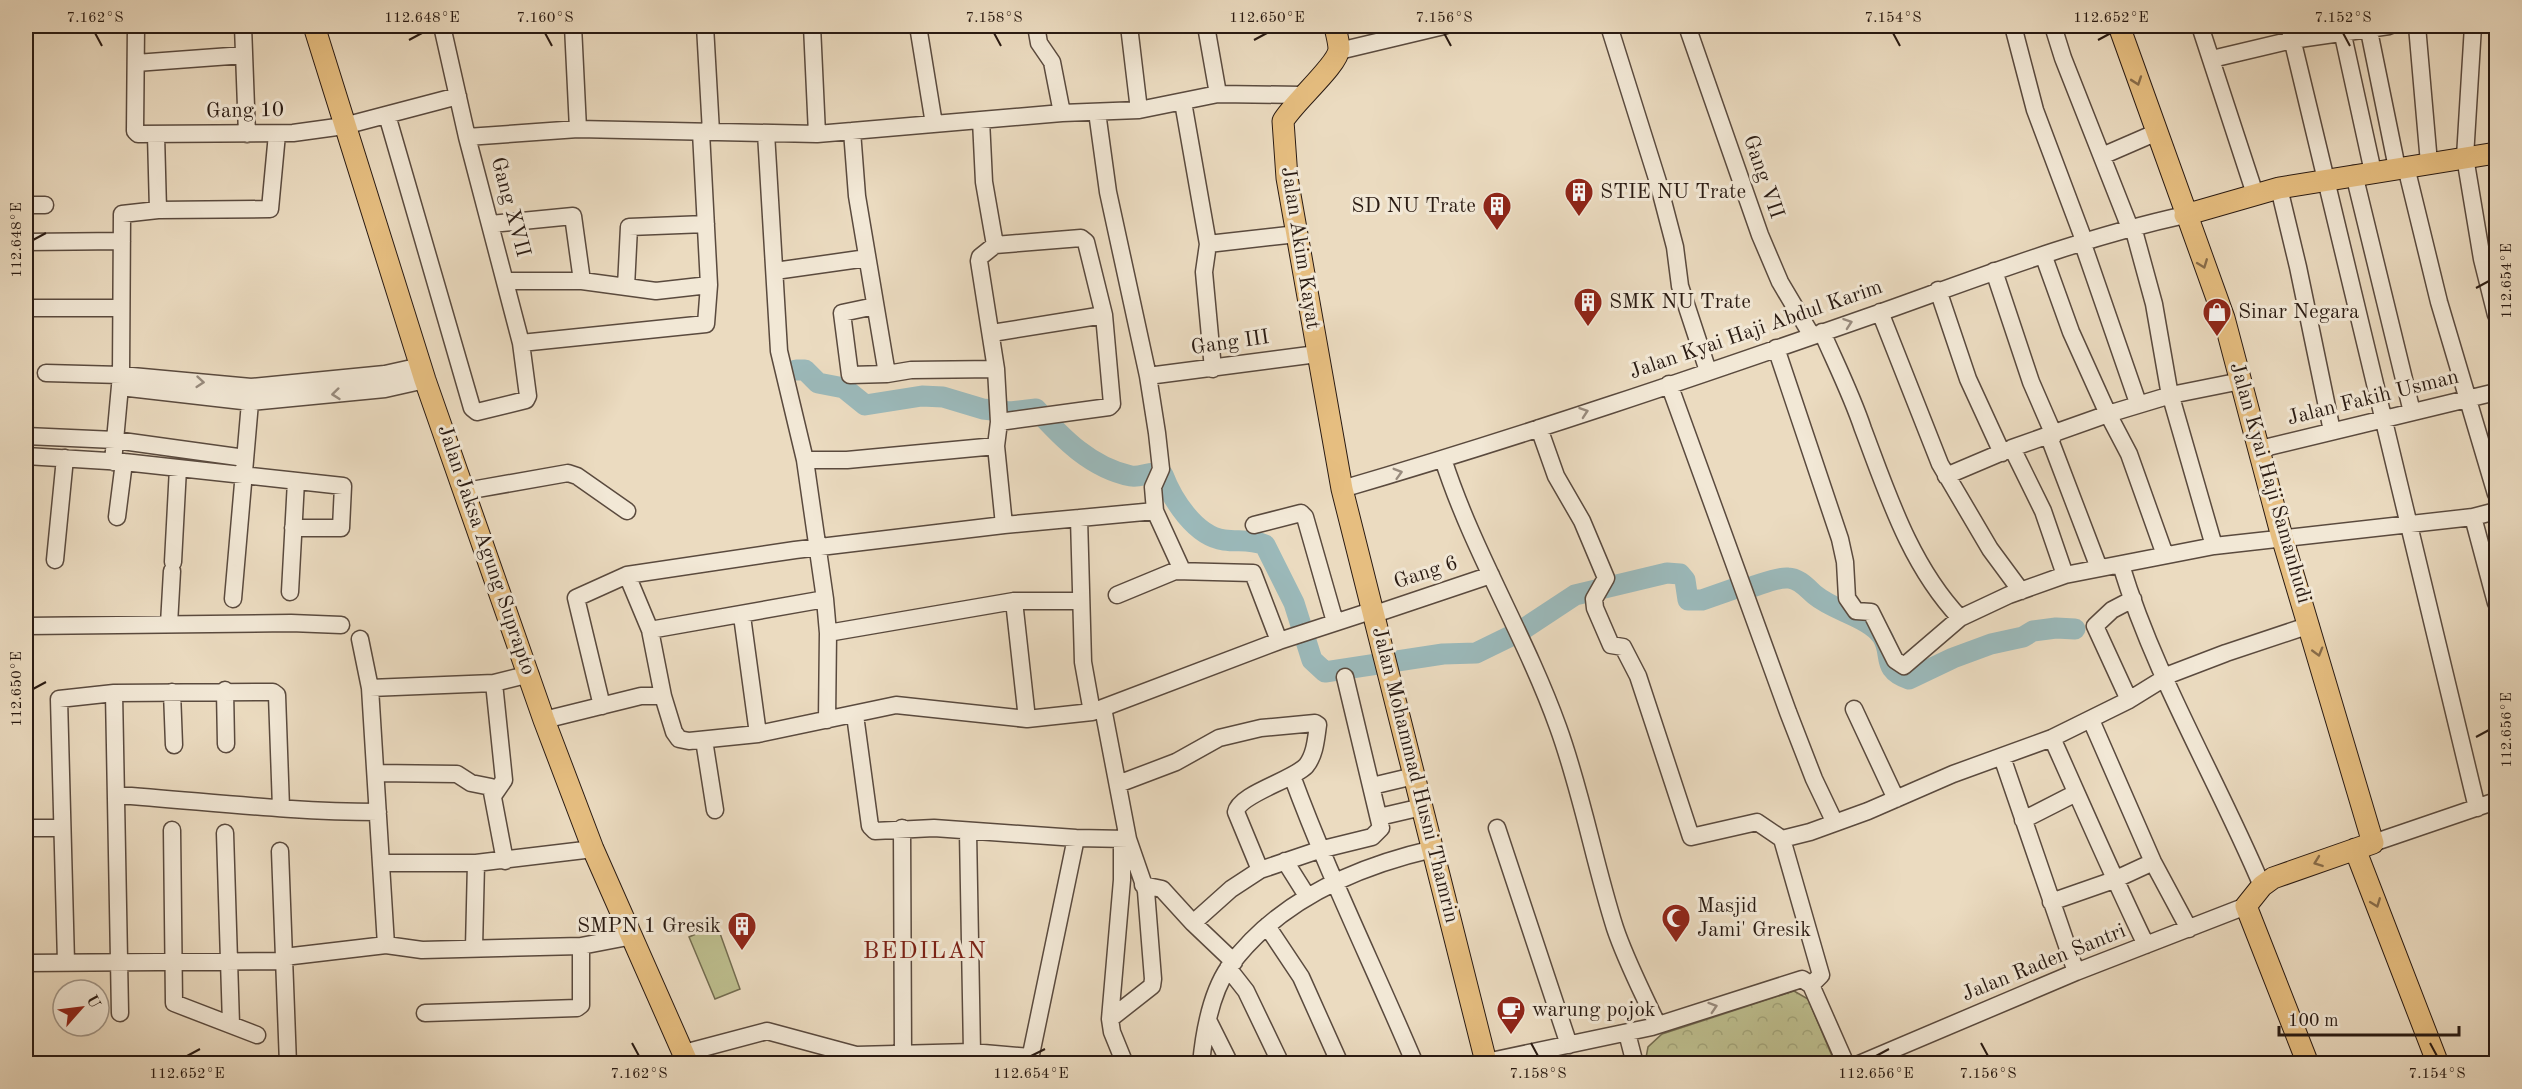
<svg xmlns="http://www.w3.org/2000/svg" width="2522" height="1089" viewBox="0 0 2522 1089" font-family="'Old Standard TT',serif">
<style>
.park{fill:url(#park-crowns);stroke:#736c50;stroke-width:1.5}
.pitch{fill:#bdbe8e;stroke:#736c50;stroke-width:1.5}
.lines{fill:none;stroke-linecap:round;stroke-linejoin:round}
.river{stroke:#9bb9ba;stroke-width:21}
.minor-casing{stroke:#5a4a3e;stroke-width:19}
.major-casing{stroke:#291a12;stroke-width:23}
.minor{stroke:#f2e8d6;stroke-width:16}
.major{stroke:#e6be80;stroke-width:21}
.oneway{stroke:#886c49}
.oneway2{stroke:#988b7e}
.ticks{fill:none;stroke:#291a12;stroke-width:2}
.labels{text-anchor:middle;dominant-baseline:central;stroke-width:6;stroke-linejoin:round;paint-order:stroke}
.street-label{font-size:21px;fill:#291a12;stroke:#f2e8d6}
.poi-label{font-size:21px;fill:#291a12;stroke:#f2e8d6;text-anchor:start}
.quarter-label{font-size:24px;letter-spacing:1.5px;fill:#7a1f14;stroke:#f2e8d6}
.neatline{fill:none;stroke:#291a12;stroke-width:2}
.ticks-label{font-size:15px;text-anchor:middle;fill:#291a12}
</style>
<defs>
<pattern id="park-crowns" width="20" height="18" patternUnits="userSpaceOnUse" patternTransform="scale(1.5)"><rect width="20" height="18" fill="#bdbe8e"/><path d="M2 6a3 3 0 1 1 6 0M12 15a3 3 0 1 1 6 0" fill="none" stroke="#a2a379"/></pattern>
</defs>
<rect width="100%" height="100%" fill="#ebdbc0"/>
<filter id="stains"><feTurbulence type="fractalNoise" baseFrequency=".00333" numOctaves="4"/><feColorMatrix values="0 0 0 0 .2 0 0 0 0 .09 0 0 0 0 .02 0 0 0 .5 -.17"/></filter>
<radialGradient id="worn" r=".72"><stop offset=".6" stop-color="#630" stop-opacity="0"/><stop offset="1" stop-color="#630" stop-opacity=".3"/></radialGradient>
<path class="park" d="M1794 991 1808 999 1835 1063H1645L1648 1047 1662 1034Z"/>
<path class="pitch" d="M717 925 740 989 715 999 689 937Z"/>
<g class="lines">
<path class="river" d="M796 370H805L818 383 844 388 865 405 922 396 943 397 983 409 1010 412 1036 409C1062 438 1091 468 1131 476 1141 478 1152 470 1163 475 1172 499 1195 536 1224 540 1239 542 1250 539 1265 545L1294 603 1312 660 1325 672 1443 654 1476 653 1519 632 1575 595 1667 573 1680 574 1685 580 1688 600H1702L1742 586 1748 588C1760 585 1776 577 1788 578 1799 578 1808 589 1815 595 1834 611 1869 617 1882 636 1894 655 1880 669 1909 679L1953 658 1991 644 2023 637 2033 631 2056 628 2075 629"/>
<g class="minor-casing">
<path id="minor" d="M136 26 135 131 138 134 293 133 344 126 458 96
M243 26 247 134
M573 26 578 129
M705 26 711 132
M812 26 817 134
M918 26 934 124
M1036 26 1039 43 1052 62 1062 113
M1129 26 1139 110
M1206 26 1218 94
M1609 26 1658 182 1675 247 1680 286 1708 371
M1687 26 1760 235 1780 282 1812 336
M2013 26 2035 110 2085 243
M2053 26 2063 58 2130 228
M2200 26 2255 194
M2289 26 2477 808
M2341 26 2373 172
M2368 26 2397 168
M2417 26 2429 163
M2473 26 2465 157 2482 259 2496 315
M1339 51 1444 26
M2212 59 2292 40 2389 26
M136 63 244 55
M1183 102 1208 244 1204 272 1213 369
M387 115 472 408 477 412 526 400 528 396 521 343 467 137 442 26
M981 120 984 182 995 245 980 257 979 261 996 369 999 422 996 446 1004 525
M852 131 857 196 887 374 911 370 996 369
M766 133 779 351 805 460 825 599 828 633 827 720
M156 135 158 210
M467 137 578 129 817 134 1062 113 1139 110 1218 94 1302 95
M2102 156 2155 133
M2406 167 2439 302 2496 494
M2354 174 2412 412
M2279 188 2298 267 2332 431
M26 205H45
M491 224 573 216 582 281
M2133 227 2154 304 2169 390 2214 546
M26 242 122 241
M1208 244 1297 234
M2083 244 2138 403
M995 245 1081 238 1086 242 1104 315 1112 404 1109 407 999 422
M775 271 867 258
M1994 271 2031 382 2054 435
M507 281H582L656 291 709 285
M626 287 629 227 706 224
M1938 290 1968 379 2002 453
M875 306 842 313 850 375 887 374
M33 308H121
M1880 312 1940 464 1990 549 2021 591
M1822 332C1836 364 1852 396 1863 429 1888 495 1910 565 1960 618
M992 333 1104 315
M521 343 706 324 709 285 701 132
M1776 348 1840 539 1845 562 1847 598 1856 611 1871 612 1895 660 1904 666 1960 618 2009 595 2065 575 2214 546 2473 517 2496 511
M46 373 121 375 251 387 385 374 421 366
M1148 376 1317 354
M1669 384 1788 712 1814 779 1835 823
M120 387 251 402 385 389 425 380
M1539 428 1556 476 1582 521 1606 578 1594 599 1595 608 1611 645 1623 647 1638 676 1691 837 1757 822 1782 839 1810 832 1868 811 1953 774 2052 738 2129 700 2171 674 2226 653 2310 625
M26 436 115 440 245 458
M2049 437 2099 568
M2012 448 2043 511 2065 575
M2260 449 2496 392
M26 456 124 462 343 486 341 528H293
M1443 459C1473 552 1525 635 1558 727 1582 793 1594 862 1615 928 1626 961 1643 993 1657 1024
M805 460H847L996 446
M113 462 121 375 122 214 158 210 270 209 277 134
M1946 476 2012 448 2108 414 2071 332 2044 257
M1342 489C1523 436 1702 375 1879 313 1980 277 2080 238 2185 215
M466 491 568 473 577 476 627 511
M1155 511 1182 570
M117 517 124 462
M2473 517 2496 603
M1079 518 1083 662 1092 712
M1254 525 1301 513 1305 517 1335 622
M2165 555 2129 454 2108 414 2171 395 2241 381
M55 560 65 458
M173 562 178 468
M2121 565C2155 677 2217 779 2262 886
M290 592 296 481
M1117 595 1175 571 1253 573 1279 641
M233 599 251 391
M1014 601 1027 719
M1375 614 1491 575
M742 616 758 734
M169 624 172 571
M26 626 291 623 341 625
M650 630 627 575 795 550 1004 525 1155 511 1153 487 1161 469 1157 433 1148 376 1108 192 1097 112
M828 633 1014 601H1081
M360 639 370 688 386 945
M370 688 494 683 530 674
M225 690 226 744
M172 692 174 745
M114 693 120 1013
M663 696 650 630 825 599
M2129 700 2095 626 2112 610 2133 599
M602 706 576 598 627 575
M1103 708 1128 839 1146 891 1153 979 1152 986 1110 1019
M1854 709 1896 799
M855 715 870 826 875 831 934 828 1076 838 1128 839
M544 720 641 696H663L674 732 679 739 689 741 758 734 896 705 1027 719 1092 712 1279 641 1374 610
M2091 720 2153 862 2189 929
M2052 738C2083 807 2113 877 2146 945
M704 740 715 810
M2002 757 2076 972
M376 773 457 774 471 783 491 787 505 861
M1292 776C1328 874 1374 967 1415 1064
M1118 784 1176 762 1219 738 1261 728 1315 723 1318 725C1316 739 1315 755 1306 766 1291 781 1239 794 1236 812L1260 870
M1372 786 1414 776
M116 795C203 801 290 812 378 812
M493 796 504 780 494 683
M1379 817 1422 807
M2023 820 2076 793
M26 828H62
M902 828 903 1055
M1497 828 1569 1045
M172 830 174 1003 257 1035
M968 832 972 1052
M225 833 231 1024
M1122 839V880L1110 1019 1112 1032 1125 1064
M1782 839 1821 975 1811 985
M2373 843 2496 801
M280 851 288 1064
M1285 861 1307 896
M381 863H476L593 849
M1143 885 1162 889 1193 923 1234 962
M2051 902 2114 880 2153 862
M1193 923 1231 889 1260 870 1319 850 1372 837 1381 828 1345 677
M1267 926 1301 977 1340 1064
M474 948 476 863
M284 957 386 945 422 950 581 946 633 936
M66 962 59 699 114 693 273 692 277 695 281 808
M26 963 284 961
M1228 968 1246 991 1281 1064
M425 1013 577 1008 581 1005V946
M1208 1020 1230 1064
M1627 1033 1635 1064
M684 1053 767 1031 856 1055 972 1052 1030 1057
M1486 1062 1652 1027 1802 979 1811 985 1845 1062
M1029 1064 1076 838
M1201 1064C1204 1032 1211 993 1229 967 1278 900 1355 867 1433 849
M1859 1064 2076 972 2246 906"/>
</g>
<g class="major-casing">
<path id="major" d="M314 26 425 380 544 720 593 849 688 1064
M1335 26C1336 33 1339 42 1339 49 1338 65 1293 103 1283 121L1287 178 1342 489 1486 1062 1481 1064
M2119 26 2224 318 2282 537 2373 843 2273 878 2262 886 2246 906 2308 1064
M2185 215 2279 188 2496 153
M2355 849 2438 1064"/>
</g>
<use href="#minor" class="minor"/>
<use href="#major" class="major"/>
</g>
<defs><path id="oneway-chevron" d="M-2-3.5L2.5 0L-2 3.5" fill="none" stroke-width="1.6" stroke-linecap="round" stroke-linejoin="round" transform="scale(1.5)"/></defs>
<g class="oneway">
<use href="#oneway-chevron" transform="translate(2137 81) rotate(71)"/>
<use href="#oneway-chevron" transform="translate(2203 264) rotate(69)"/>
<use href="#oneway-chevron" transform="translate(2318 652) rotate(74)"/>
<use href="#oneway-chevron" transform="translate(2318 862) rotate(160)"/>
<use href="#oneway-chevron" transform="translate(2376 903) rotate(69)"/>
</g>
<g class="oneway2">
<use href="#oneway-chevron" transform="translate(1848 323) rotate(-19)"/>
<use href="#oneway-chevron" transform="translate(200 382) rotate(5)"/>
<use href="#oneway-chevron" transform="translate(336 394) rotate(174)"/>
<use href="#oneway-chevron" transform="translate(1584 412) rotate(-19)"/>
<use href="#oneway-chevron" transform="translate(1398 473) rotate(-16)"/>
<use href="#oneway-chevron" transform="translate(1713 1007) rotate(-18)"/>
</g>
<path class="ticks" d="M95 33 102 46M545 33 552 46M994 33 1001 46M1444 33 1451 46M1893 33 1900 46M2343 33 2350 46M409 40 422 33M1254 40 1267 33M2098 40 2111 33M33 240 46 233M2476 288 2489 281M33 689 46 682M2476 737 2489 730M632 1043 639 1056M1531 1043 1538 1056M1981 1043 1988 1056M2430 1043 2437 1056M187 1056 200 1049M1031 1056 1045 1049M1876 1056 1889 1049"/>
<defs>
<g id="building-pin" transform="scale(1.5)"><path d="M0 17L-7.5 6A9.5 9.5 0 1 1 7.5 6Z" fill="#8f2418" stroke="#f2e8d6"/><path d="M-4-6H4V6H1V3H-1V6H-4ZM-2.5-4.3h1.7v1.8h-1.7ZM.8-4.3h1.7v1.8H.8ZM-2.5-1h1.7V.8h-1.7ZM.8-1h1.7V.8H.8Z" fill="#fff"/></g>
<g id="shop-pin" transform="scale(1.5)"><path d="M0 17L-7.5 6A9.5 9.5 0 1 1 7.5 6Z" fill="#8f2418" stroke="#f2e8d6"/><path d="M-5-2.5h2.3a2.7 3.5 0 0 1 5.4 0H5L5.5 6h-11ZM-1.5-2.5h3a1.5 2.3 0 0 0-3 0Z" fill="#fff"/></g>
<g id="mosque-pin" transform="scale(1.5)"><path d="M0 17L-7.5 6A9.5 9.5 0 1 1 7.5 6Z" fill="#8f2418" stroke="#f2e8d6"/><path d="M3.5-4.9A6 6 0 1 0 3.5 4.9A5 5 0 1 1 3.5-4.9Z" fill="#fff"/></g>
<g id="cafe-pin" transform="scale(1.5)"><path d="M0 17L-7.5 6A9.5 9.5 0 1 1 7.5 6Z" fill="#8f2418" stroke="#f2e8d6"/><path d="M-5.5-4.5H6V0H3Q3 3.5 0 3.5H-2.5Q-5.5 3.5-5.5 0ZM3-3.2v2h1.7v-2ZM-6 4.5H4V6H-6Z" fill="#fff"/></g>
</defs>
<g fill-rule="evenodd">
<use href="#building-pin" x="1579" y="192"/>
<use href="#building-pin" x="1497" y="206"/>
<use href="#building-pin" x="1588" y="302"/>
<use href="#shop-pin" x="2217" y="312"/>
<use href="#mosque-pin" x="1676" y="918"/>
<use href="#building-pin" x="742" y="926"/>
<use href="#cafe-pin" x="1511" y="1010"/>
</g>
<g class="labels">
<g class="street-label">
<text transform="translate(245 111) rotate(-1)">Gang 10</text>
<text transform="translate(1763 177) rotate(71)">Gang VII</text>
<text transform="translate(510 207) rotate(75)">Gang XVII</text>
<text transform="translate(1300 248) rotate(81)">Jalan Akim Kayat</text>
<text transform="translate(1756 330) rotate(-19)">Jalan Kyai Haji Abdul Karim</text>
<text transform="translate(1230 343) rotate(-8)">Gang III</text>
<text transform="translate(2373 398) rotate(-14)">Jalan Fakih Usman</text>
<text transform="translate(2270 483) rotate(74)">Jalan Kyai Haji Samanhudi</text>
<text transform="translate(486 550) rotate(71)">Jalan Jaksa Agung Suprapto</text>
<text transform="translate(1426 573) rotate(-18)">Gang 6</text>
<text transform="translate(1415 775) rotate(76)">Jalan Mohammad Husni Thamrin</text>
<text transform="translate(2044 963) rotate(-22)">Jalan Raden Santri</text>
</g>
<g class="poi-label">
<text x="1600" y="192">STIE NU Trate</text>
<text x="1476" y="206" text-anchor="end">SD NU Trate</text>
<text x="1609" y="302">SMK NU Trate</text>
<text x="2238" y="312">Sinar Negara</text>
<text x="1697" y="906">Masjid<tspan x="1697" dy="24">Jami' Gresik</tspan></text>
<text x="721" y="926" text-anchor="end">SMPN 1 Gresik</text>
<text x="1532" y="1010">warung pojok</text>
</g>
<g class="quarter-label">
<text x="925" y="952">BEDILAN</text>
</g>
</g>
<rect width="2522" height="1089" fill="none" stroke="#ebdbc0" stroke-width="66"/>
<g transform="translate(81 1008) rotate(62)"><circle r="28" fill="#f2e8d6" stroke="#a29688" stroke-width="1.5"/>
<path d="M0-4.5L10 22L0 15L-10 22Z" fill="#8f2418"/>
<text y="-9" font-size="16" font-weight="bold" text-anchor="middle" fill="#291a12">U</text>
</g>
<path d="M2279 1026v9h180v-9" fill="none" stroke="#291a12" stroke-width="3"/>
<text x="2288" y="1026" font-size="18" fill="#291a12" stroke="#f2e8d6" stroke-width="4.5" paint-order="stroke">100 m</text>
<rect x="33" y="33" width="2456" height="1023" class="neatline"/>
<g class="ticks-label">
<text x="95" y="22">7.162°S</text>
<text x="422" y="22">112.648°E</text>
<text x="545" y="22">7.160°S</text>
<text x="994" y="22">7.158°S</text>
<text x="1267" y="22">112.650°E</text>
<text x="1444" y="22">7.156°S</text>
<text x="1893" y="22">7.154°S</text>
<text x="2111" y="22">112.652°E</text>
<text x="2343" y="22">7.152°S</text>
<text transform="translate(16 240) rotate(-90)" y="5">112.648°E</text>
<text transform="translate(2506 281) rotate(-90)" y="5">112.654°E</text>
<text transform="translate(16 689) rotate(-90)" y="5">112.650°E</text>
<text transform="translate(2506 730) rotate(-90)" y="5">112.656°E</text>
<text x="187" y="1078">112.652°E</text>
<text x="639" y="1078">7.162°S</text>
<text x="1031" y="1078">112.654°E</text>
<text x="1538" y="1078">7.158°S</text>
<text x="1876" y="1078">112.656°E</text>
<text x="1988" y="1078">7.156°S</text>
<text x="2437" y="1078">7.154°S</text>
</g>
<rect width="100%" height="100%" filter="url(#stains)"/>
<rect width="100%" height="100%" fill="url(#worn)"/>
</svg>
